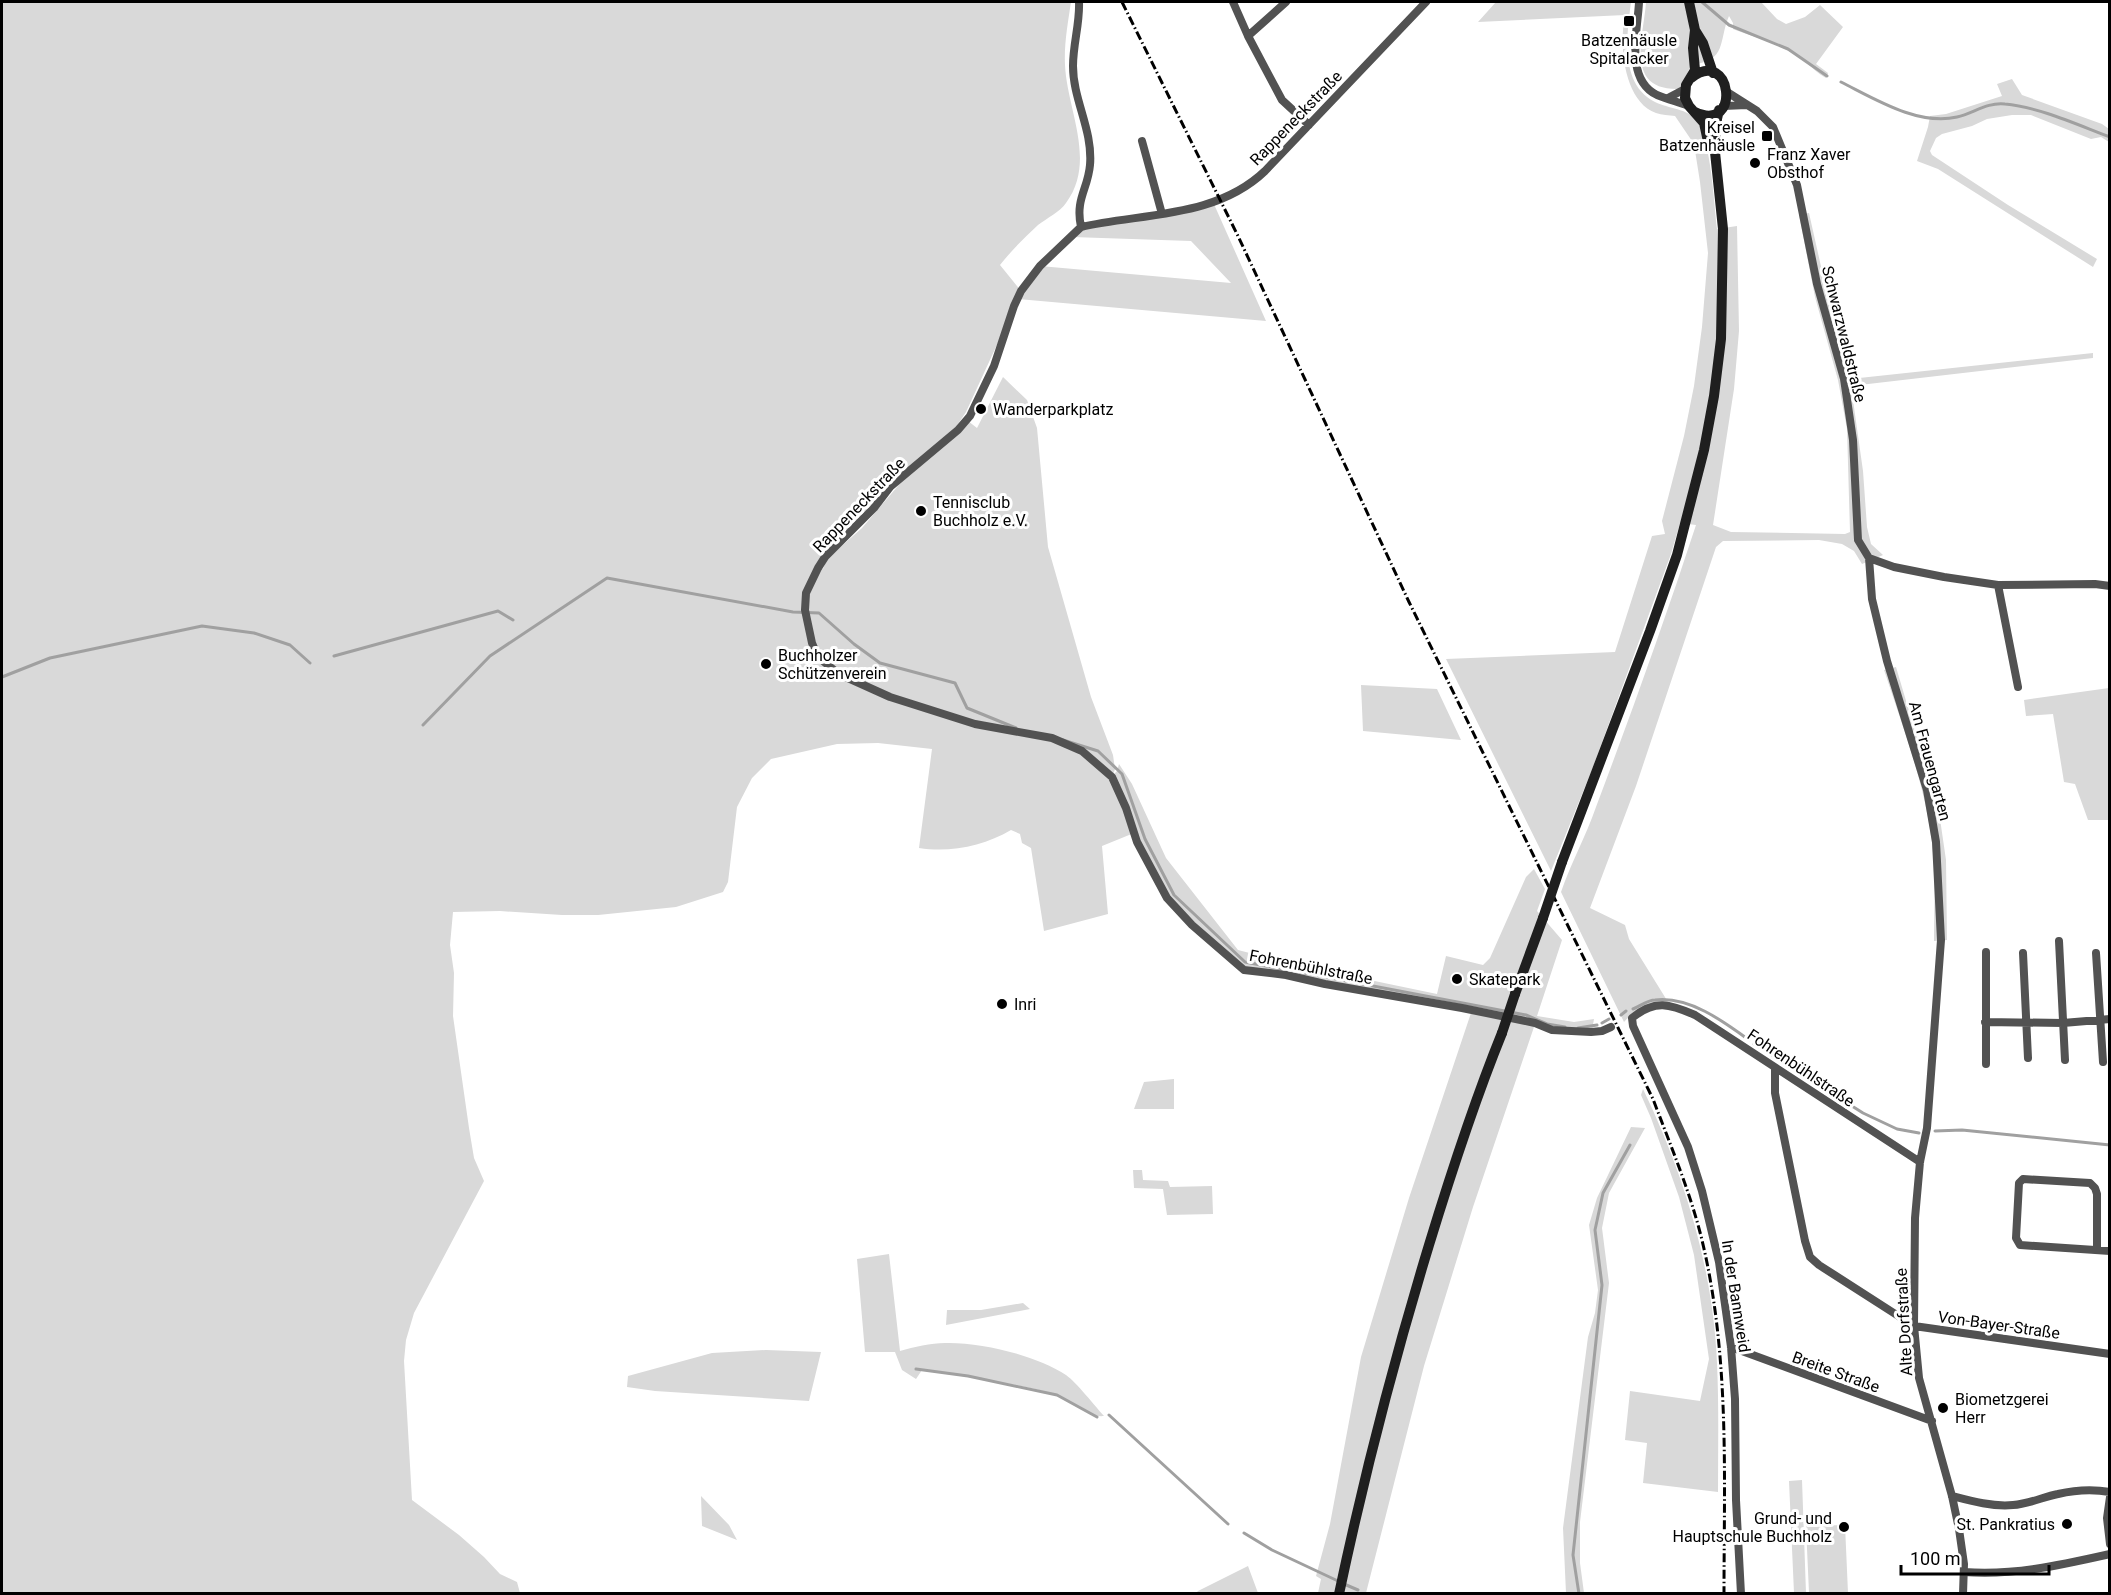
<svg xmlns="http://www.w3.org/2000/svg" width="2111" height="1595" viewBox="0 0 2111 1595" font-family="Roboto,sans-serif">
<style>
.green{fill:#d9d9d9}
.lines{fill:none;stroke-linecap:round;stroke-linejoin:round}
.stream{stroke:#a0a0a0;stroke-width:3}
.minor{stroke:#525252;stroke-width:8}
.secondary{stroke:#1f1f1f;stroke-width:10}
.rail{stroke:#000;stroke-width:3;stroke-dasharray:9 3 1.5 3;stroke-linecap:butt}
.secondary-bridge{stroke:#1f1f1f;stroke-width:10}
.poi-dot{fill:#000;stroke:#fff;stroke-width:2}
.labels{text-anchor:middle;dominant-baseline:central;stroke-width:6;stroke-linejoin:round;paint-order:stroke}
.poi-label{font-size:16px;fill:#000;stroke:#fff;text-anchor:start}
.street-label{font-size:16px;fill:#000;stroke:#fff}
</style>
<rect width="100%" height="100%" fill="#fff"/>
<path class="green" d="M2 2H1071C1068 22 1064 44 1065 65 1067 110 1097 161 1066 203 1060 212 1047 218 1038 225 1025 237 1011 251 1000 265L1021 291 1040 266 1231 283 1191 241 1072 237 1081 227 1213 202 1266 321 1018 299 966 412 956 427 872 506 818 567 823 569 827 559 862 528 909 473 968 421 977 428 1003 377 1027 400 1037 428 1048 547 1091 697 1113 755 1115 769 1113 775 1117 771 1119 764 1132 784 1166 858 1238 950 1288 963 1437 994 1446 956 1483 965 1490 958 1526 877 1534 869 1545 889 1537 911 1562 940 1537 1016 1574 1022 1594 1019 1592 1030 1571 1031 1535 1024 1473 1207 1424 1366 1366 1593H1318L1321 1579 1316 1576 1330 1524 1361 1357 1409 1198 1472 1010 1244 968 1167 898 1134 833 1102 846 1108 914 1044 931 1031 848 1022 843 1020 834 1011 830C984 846 950 853 919 848L932 749 878 743 837 744 771 759 752 778 737 807 728 882 723 892 676 907 598 915H562L500 911 453 912 450 945 454 973 453 1016 469 1128 474 1158 484 1181 414 1313 406 1340 404 1361 412 1500 459 1535 484 1557 500 1574 517 1582 520 1593 2 1594Z
M1496 2H1631C1627 34 1619 84 1655 102 1669 109 1687 108 1697 121 1711 140 1714 204 1717 229L1737 226 1739 331 1734 389 1713 525 1731 532 1845 534 1850 532 1847 429 1838 380 1815 297 1799 215 1809 213 1831 311 1850 379 2093 353V358L1851 386 1863 471 1867 527 1871 544 1883 555 1862 564 1854 551 1842 544 1819 540 1723 541 1716 547 1636 786 1590 908 1625 925 1629 939 1668 1002C1649 1002 1637 1008 1624 1022L1561 892C1571 863 1586 836 1596 807 1631 714 1665 620 1696 525L1680 523 1671 554 1593 767 1551 871 1446 659 1615 652 1652 536 1665 534 1662 521 1684 436 1694 386 1702 327 1708 253 1700 182 1694 144 1675 116C1669 115 1662 115 1656 113 1623 101 1619 43 1625 15L1478 22Z
M1646 2H1761L1777 19 1786 24 1805 17 1820 5 1843 27 1816 64 1828 73 1826 78C1817 73 1811 66 1803 60 1786 46 1754 37 1733 29V23L1729 16C1718 42 1728 60 1691 65L1680 89C1623 91 1644 36 1646 2Z
M2012 79 2022 95 2102 124 2109 129V142L2101 137 2091 139 2031 115H2012L1987 119 1972 126 1942 134 1936 138 1930 151 1932 155 2008 205 2097 259 2093 267 1938 169 1917 161 1928 127 1930 116 1946 114 2002 96 1997 84Z
M1896 667 1939 812 1946 860 1947 940 1934 941C1934 917 1935 892 1934 867 1931 799 1905 734 1884 670Z
M1361 685 1437 689 1461 740 1363 731Z
M2109 688V820H2088L2075 784 2064 782 2053 714 2026 716 2024 700Z
M1174 1079V1109H1134L1144 1082Z
M1643 1089C1684 1174 1713 1268 1717 1363 1719 1406 1718 1449 1718 1492L1643 1483 1647 1443 1625 1440 1630 1391 1700 1401 1709 1359 1694 1255 1679 1197 1651 1118 1641 1095Z
M1631 1127 1645 1128 1609 1193 1602 1228 1609 1283 1580 1522V1563L1584 1593H1566L1563 1528 1588 1337 1595 1313 1598 1290 1589 1225 1597 1198Z
M1133 1170H1142L1143 1180 1168 1181 1170 1187 1212 1186 1213 1214 1167 1215 1163 1189 1134 1188Z
M889 1254 900 1351C914 1347 931 1343 945 1343 981 1342 1035 1355 1066 1375 1077 1383 1094 1405 1104 1416 1086 1418 1071 1398 1054 1394 1011 1382 966 1377 922 1370L916 1379 902 1370 895 1352H865L857 1259Z
M1023 1303 1030 1309 946 1325 947 1310H981Z
M766 1350 821 1352 809 1401 655 1391 627 1387 628 1376 712 1353Z
M1802 1480 1806 1593H1794L1789 1481Z
M701 1496 729 1525 737 1540 702 1526Z
M1845 1525 1848 1593H1809L1806 1526Z
M1248 1566 1258 1593H1196L1198 1591Z"/>
<g class="lines">
<path class="stream" d="M1702 2 1729 25 1788 49 1827 76
M1841 82C1875 99 1918 126 1957 117 1974 113 1987 102 2005 104 2039 107 2078 125 2110 137
M334 656 498 611 513 620
M2 677 50 658 202 626 254 633 290 645 310 663
M423 725 490 656 607 578 793 612 819 613 854 644 880 663 955 683 967 708 1016 728
M1063 740 1098 751 1122 774 1145 839 1174 895 1245 962 1282 969
M1294 971 1526 1015 1547 1024 1565 1027
M1633 1009C1640 1006 1648 1000 1655 1000 1689 996 1723 1021 1749 1040
M1621 1015 1626 1011
M1602 1023 1609 1019
M1578 1028 1597 1025
M1754 1044 1863 1113 1897 1129 1919 1133
M1935 1131 1962 1130 2110 1145
M916 1369 968 1376 1057 1395 1097 1417
M1109 1415 1228 1524
M1244 1533 1272 1550 1338 1581
M1344 1584 1358 1590
M1579 1594 1573 1555 1602 1285 1595 1230 1603 1193 1630 1145"/>
<path class="minor" d="M1079 2C1080 23 1073 44 1073 66 1073 100 1093 130 1090 165 1088 189 1075 199 1081 227
M1233 2 1248 36 1282 100 1309 125
M1639 2C1638 29 1624 79 1657 95 1667 99 1678 102 1689 106
M1248 36 1286 2
M1727 92 1757 111 1773 127 1797 185 1817 284 1844 379 1853 440 1858 540 1869 558 1894 567 1944 577 1998 585 2095 584 2110 586
M1668 98 1685 89
M1723 106 1747 105
M1142 141 1162 214
M1081 227 1040 266 1021 291 1014 306 994 366 970 416 958 430 890 487 874 508 825 557 818 568 806 593 805 610 812 643 818 657 839 674 890 697 975 724 1052 738 1082 751 1112 777 1126 808 1137 842 1167 898 1192 925 1244 970 1286 975 1325 984 1462 1008 1535 1023 1552 1030 1591 1032 1602 1031 1611 1027
M1081 227C1143 213 1216 218 1265 171L1426 2
M1869 558 1872 599 1887 661 1927 790 1936 842 1941 940 1927 1128 1920 1162 1915 1218 1914 1326 1919 1378 1952 1496 1959 1529 1964 1564 1963 1594
M1998 585 2018 687
M2059 941 2065 1060
M1986 952V1064
M2023 953 2028 1058
M2096 953 2103 1062
M1985 1022 2063 1023 2110 1019
M1775 1069V1093L1805 1241 1810 1257 1819 1265 1914 1326 2110 1354
M2097 1249V1194L2095 1188 2090 1183 2023 1179 2019 1183 2016 1238 2020 1245 2110 1251
M1731 1347 1932 1421
M1952 1496C1971 1501 1993 1507 2013 1505 2029 1504 2043 1497 2058 1494 2075 1490 2093 1489 2110 1492
M2110 1497 2107 1518 2110 1544
M1964 1572C2013 1576 2061 1565 2110 1554
M1741 1594 1736 1500 1735 1399 1731 1347 1719 1262 1702 1191 1688 1147 1633 1026 1632 1018C1655 999 1670 1004 1695 1015L1920 1162"/>
<path class="secondary" d="M1689 2 1695 30 1693 48 1695 70 1686 85 1685 98 1689 106 1704 123 1707 137 1715 152
M1695 30 1703 43 1713 73
M1691 78C1732 46 1742 134 1695 112
M1562 862 1650 631 1677 555 1704 450 1714 396 1721 339 1723 229 1715 152 1717 119 1719 110
M1515 994 1543 918
M1339 1594C1364 1476 1394 1360 1429 1245 1451 1173 1474 1102 1502 1033"/>
<path class="rail" d="M1122 2 1238 236 1409 602 1653 1099C1670 1144 1689 1189 1701 1236 1730 1353 1724 1475 1724 1594"/>
<path class="secondary-bridge" d="M1543 918 1562 862
M1502 1033 1515 994"/>
</g>
<g class="poi-dot">
<rect x="1623" y="15" width="12" height="12" rx="3"/>
<rect x="1761" y="130" width="12" height="12" rx="3"/>
<circle cx="1755" cy="163" r="6"/>
<circle cx="981" cy="409" r="6"/>
<circle cx="921" cy="511" r="6"/>
<circle cx="766" cy="664" r="6"/>
<circle cx="1457" cy="979" r="6"/>
<circle cx="1002" cy="1004" r="6"/>
<circle cx="1943" cy="1408" r="6"/>
<circle cx="2067" cy="1524" r="6"/>
<circle cx="1844" cy="1527" r="6"/>
</g>
<g class="labels">
<g class="poi-label">
<text x="1629" y="40" text-anchor="middle">Batzenhäusle<tspan x="1629" dy="18">Spitalacker</tspan></text>
<text x="1755" y="127" text-anchor="end">Kreisel<tspan x="1755" dy="18">Batzenhäusle</tspan></text>
<text x="1767" y="154">Franz Xaver<tspan x="1767" dy="18">Obsthof</tspan></text>
<text x="993" y="409">Wanderparkplatz</text>
<text x="933" y="502">Tennisclub<tspan x="933" dy="18">Buchholz e.V.</tspan></text>
<text x="778" y="655">Buchholzer<tspan x="778" dy="18">Schützenverein</tspan></text>
<text x="1469" y="979">Skatepark</text>
<text x="1014" y="1004">Inri</text>
<text x="1955" y="1399">Biometzgerei<tspan x="1955" dy="18">Herr</tspan></text>
<text x="1832" y="1518" text-anchor="end">Grund- und<tspan x="1832" dy="18">Hauptschule Buchholz</tspan></text>
<text x="2055" y="1524" text-anchor="end">St. Pankratius</text>
</g>
<g class="street-label">
<text transform="translate(1296 118) rotate(-46)">Rappeneckstraße</text>
<text transform="translate(1844 334) rotate(76)">Schwarzwaldstraße</text>
<text transform="translate(859 505) rotate(-46)">Rappeneckstraße</text>
<text transform="translate(1930 761) rotate(75)">Am Frauengarten</text>
<text transform="translate(1311 967) rotate(11)">Fohrenbühlstraße</text>
<text transform="translate(1801 1068) rotate(34)">Fohrenbühlstraße</text>
<text transform="translate(1736 1296) rotate(81)">In der Bannweid</text>
<text transform="translate(1904 1322) rotate(-93)">Alte Dorfstraße</text>
<text transform="translate(1999 1325) rotate(8)">Von-Bayer-Straße</text>
<text transform="translate(1836 1372) rotate(20)">Breite Straße</text>
</g>
</g>
<rect width="2111" height="1595" fill="none" stroke="#000000" stroke-width="6"/>
<path d="M1901 1565v9h148v-9" fill="none" stroke="#000000" stroke-width="3"/>
<text x="1910" y="1565" font-size="18" fill="#000000" stroke="#ffffff" stroke-width="4.5" paint-order="stroke">100 m</text>
</svg>
